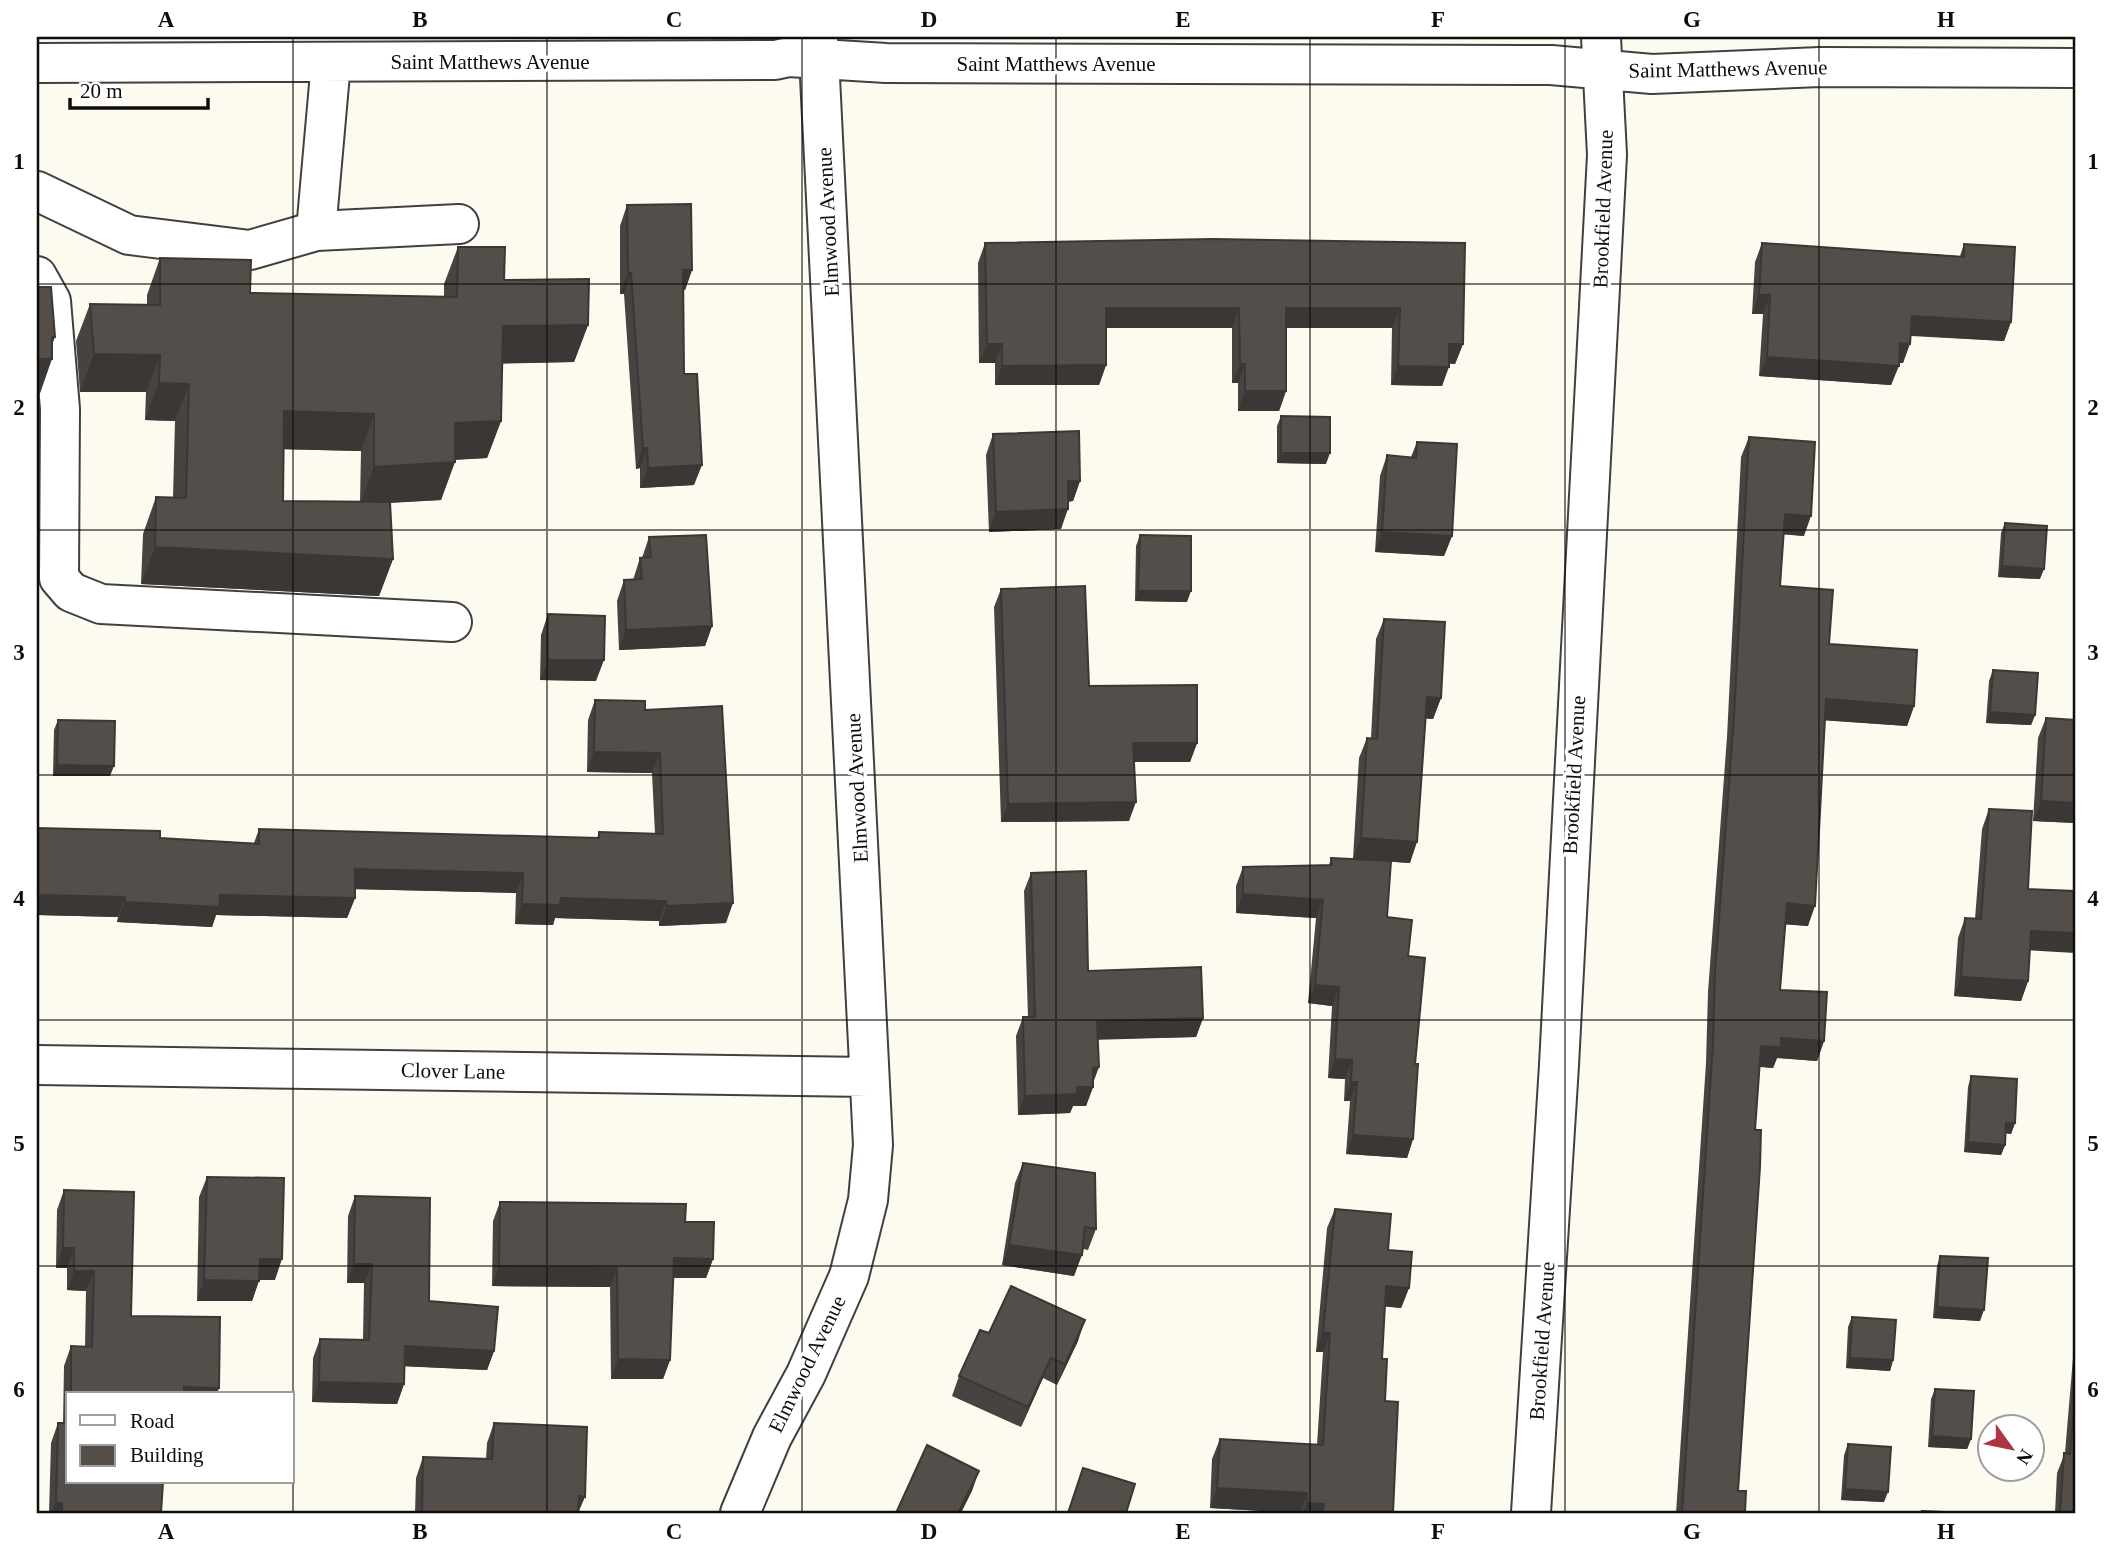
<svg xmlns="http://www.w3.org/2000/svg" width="2112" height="1550" viewBox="0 0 2112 1550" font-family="Georgia,serif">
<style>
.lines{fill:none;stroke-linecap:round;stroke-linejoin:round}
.minor-casing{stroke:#404040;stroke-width:42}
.minor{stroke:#fff;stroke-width:38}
.wall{fill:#484340;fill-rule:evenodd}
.shaded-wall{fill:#3b3734}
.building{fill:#544e4b;stroke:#3b3734;stroke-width:2}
.grid{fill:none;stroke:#0d0d0d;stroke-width:2;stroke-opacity:0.55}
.labels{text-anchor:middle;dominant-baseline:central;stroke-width:7;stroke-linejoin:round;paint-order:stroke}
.street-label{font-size:21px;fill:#0d0d0d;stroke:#fff}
.neatline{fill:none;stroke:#0d0d0d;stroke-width:2.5}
.grid-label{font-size:23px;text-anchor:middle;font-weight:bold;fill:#0d0d0d}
</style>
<rect width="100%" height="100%" fill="#fdfaef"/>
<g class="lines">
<g class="minor-casing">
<path id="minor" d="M331 62 316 231 459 224
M37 63 775 60 789 57 886 63 1551 65 1652 74 1820 67 2075 68
M37 191 129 235 250 250 316 231
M37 276 51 301 60 409 59 578 71 592 101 604 452 622
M37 1065 869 1077
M740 1513 772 1437 806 1374 849 1276 868 1200 873 1145 818 37
M1531 1513 1559 1065 1607 155 1601 37"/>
</g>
<use href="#minor" class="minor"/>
</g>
<path class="wall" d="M627 205 692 270 685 290H683L684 374 694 485 640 488V468L636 469 624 294H620V226Z
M985 243H1465L1463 344 1455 364 1449 363 1442 386 1391 385 1392 328H1286V391L1279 411H1238V383H1232V328H1106V365L1099 385H995V363H979L978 263Z
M1762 243 1960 256 1964 244 2011 322 2004 341 1911 336 1903 363H1899L1891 385 1759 376 1763 314H1752L1755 262Z
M458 247 504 280 588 325 574 362 502 363 501 421 487 458 455 460 441 500 390 503 393 559 379 596 141 584 143 534 156 497H173L175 421 145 420 146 392H80L76 341 90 304H147V295L160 258 250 293 444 297V284ZM284 449 361 451 360 502 283 501Z
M1281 416 1326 464 1277 463V426Z
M993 434 1080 481 1073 501 1068 502 1061 529 989 532 986 455Z
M1749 437 1804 536 1784 534 1780 586 1829 644 1914 706 1907 726 1825 720 1808 926 1785 924 1780 990 1824 1041 1817 1061 1777 1058 1773 1068 1760 1067 1755 1130 1738 1491 1745 1513H1676L1706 1063 1708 992 1727 737 1741 457Z
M1417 442 1452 536 1444 556 1375 552 1380 476 1387 455 1411 457Z
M2005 523 2040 579 1998 577 2001 533Z
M1140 535 1187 602 1135 601 1136 546Z
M649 537 712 626 705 646 619 650 617 601 624 580H633L640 558H642Z
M1001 589 1089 686 1197 743 1190 762H1134L1129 821 1001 822 994 607Z
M548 614 596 681 540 680 541 635Z
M1384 619 1441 698 1433 719 1425 718 1410 863 1353 859 1359 758 1367 738H1371L1376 639Z
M1993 670 2035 715 2031 725 1986 723 1989 681Z
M595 700 645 710 726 923 659 926V921L555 918 553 925 515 924 516 893 355 889V898L347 918 216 915 212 927 117 922 118 917 37 915 160 838 254 843 259 829 597 838 599 832 655 834 652 773 587 772 588 720Z
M2046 718 2075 720V823L2033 821 2038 738Z
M58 720 110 776H53L54 730Z
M1989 809 2028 889 2030 951 2028 981 2021 1001 1954 996 1958 938 1965 918 1975 919 1982 829Z
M1331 858 1387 917 1408 956 1415 1064 1413 1139 1407 1158 1346 1154 1350 1101H1344L1345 1079 1328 1078 1332 1006 1308 1003 1316 918 1236 913V886L1243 867 1329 865Z
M1031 873 1088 971 1203 1018 1196 1037 1098 1039 1093 1087 1086 1106H1073L1070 1113 1018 1115 1016 1036 1023 1017H1028L1024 891Z
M2075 1042V1068L2074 1067Z
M1971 1076 2015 1123 2011 1134 2006 1133 2005 1145 2001 1155 1964 1152 1968 1087Z
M1023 1163 1096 1229 1088 1250 1083 1249 1074 1276 1002 1265 1015 1183Z
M207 1177 275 1280H259L252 1301H197L199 1197Z
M64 1190 131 1316 217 1394H68V1482L163 1483 161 1513H49L51 1443 58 1423H63L64 1366 71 1346 85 1347 86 1291 67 1290V1268H56L57 1210Z
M355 1196 429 1301 494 1351 487 1370 404 1366V1384L397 1404 312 1402 313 1358 320 1339 363 1340 364 1283H347L348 1216Z
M500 1202 685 1222 713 1259 706 1278H673L670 1360 663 1379H611L610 1287 492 1286 493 1221Z
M1335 1209 1388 1250 1409 1288 1401 1308 1385 1306 1382 1359 1393 1513H1300L1210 1508 1212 1459 1220 1439 1317 1445 1323 1352H1316L1327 1228Z
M1940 1256 1980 1321 1933 1318 1937 1266Z
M1852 1317 1893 1360 1890 1371 1846 1368 1848 1327Z
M989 1333 1078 1341 1057 1385 1043 1378 1021 1427 952 1396 959 1376Z
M2075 1334V1513H2055L2057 1473 2065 1453Z
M1935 1389 1971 1439 1967 1449 1928 1447 1931 1399Z
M494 1423 578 1513H415L416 1478 423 1457 486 1459 487 1443Z
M1848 1444 1884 1502 1841 1500 1844 1455Z"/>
<path class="shaded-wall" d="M683 270H692L685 290H675Z
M628 273H631L624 294H620Z
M1759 295H1770L1763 314H1752Z
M1106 308H1239L1232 328H1099Z
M1286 308H1400L1392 328H1279Z
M1912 316 2011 322 2004 341 1905 335Z
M588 325 574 362 490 364 503 326Z
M52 337H55L47 359H52L37 402V359Z
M1900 343 1910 344 1903 363H1893Z
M987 344H1002L995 363H979Z
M1449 344H1463L1455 364 1442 363Z
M94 354 160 355 146 392H80Z
M1767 357 1899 366 1891 385 1759 376Z
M1240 364H1245L1238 383H1232Z
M1106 365 1099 385H995L1002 366Z
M1398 366 1449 367 1442 386 1391 385Z
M159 383 189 384 175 421 145 420Z
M1245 391H1286L1279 411H1238Z
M284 411 374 414 361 451 271 449Z
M501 421 487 458 441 460 455 423Z
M643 448H647L640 468 636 469Z
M1281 453H1330L1326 464 1277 463Z
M455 462 441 500 360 504 374 467Z
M702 465 694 485 640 488 648 468Z
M1068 481H1080L1073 501 1061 502Z
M1068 509 1061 529 989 532 996 512Z
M1785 514 1811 516 1804 536 1777 534Z
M1382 532 1452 536 1444 556 1375 552Z
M155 547 393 559 379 596 141 584Z
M2002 566 2044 569 2040 579 1998 577Z
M1138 591H1191L1187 602 1135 601Z
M712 626 705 646 619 650 626 630Z
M548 660H604L596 681 540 680Z
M1427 697 1441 698 1433 719 1419 718Z
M1826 699 1914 706 1907 726 1819 720Z
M1990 712 2035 715 2031 725 1986 723Z
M1133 743H1197L1190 762H1127Z
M594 752 660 753 652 773 587 772Z
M57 765 114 766 110 776H53Z
M2041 801 2075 803V823L2033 821Z
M1136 802 1129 821 1001 822 1008 804Z
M1361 838 1417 842 1410 863 1353 859Z
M355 869 523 873 516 893 348 889Z
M1243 894 1323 900 1316 918 1236 913Z
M37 895 125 897 118 917 37 915Z
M220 895 355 898 347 918 216 915 212 927 117 922 125 902Z
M561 898 666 901 659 921 555 918 553 925 515 924 522 904Z
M733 903 726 923 659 926 667 906Z
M1787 903 1815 906 1808 926 1779 924Z
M2031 931 2075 933V953L2024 950Z
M1961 977 2028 981 2021 1001 1954 996Z
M1315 985 1339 987 1332 1006 1308 1003Z
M1203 1018 1196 1037 1090 1040 1097 1021Z
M1781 1038 1824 1041 1817 1061 1777 1058 1773 1068 1754 1066 1761 1046Z
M1335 1059 1352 1060 1345 1079 1328 1078Z
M1099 1067 1092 1086 1093 1068Z
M1351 1082H1357L1350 1101H1344Z
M1077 1087H1093L1086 1106H1073L1070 1113 1018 1115 1025 1096Z
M2006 1123H2015L2011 1134 2003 1133Z
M1353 1135 1413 1139 1407 1158 1346 1154Z
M1968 1142 2005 1145 2001 1155 1964 1152Z
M1009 1245 1082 1255 1074 1276 1002 1265Z
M63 1248H74L67 1268H56Z
M674 1258 713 1259 706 1278H667Z
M260 1259H282L275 1280H252Z
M354 1264H372L364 1283H347Z
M499 1266 617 1268 610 1287 492 1286Z
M74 1271H94L86 1291 67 1290Z
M204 1280 259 1281 252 1301H197Z
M1386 1286 1409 1288 1401 1308 1379 1306Z
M1937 1307 1984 1310 1980 1321 1933 1318Z
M1085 1320 1078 1341 1057 1385 1065 1364Z
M1323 1332 1330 1333 1323 1352H1316Z
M405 1346 494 1351 487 1370 398 1366Z
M1051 1358 1043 1378 1021 1427 1028 1407Z
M1850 1358 1893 1360 1890 1371 1846 1368Z
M618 1359 670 1360 663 1379H611Z
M319 1382 404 1384 397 1404 312 1402Z
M184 1387 219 1388 217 1394H181Z
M1932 1436 1971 1439 1967 1449 1928 1447Z
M979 1471 972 1491 961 1513H958Z
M1217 1488 1307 1493 1300 1513 1210 1508Z
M1845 1489 1888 1492 1884 1502 1841 1500Z
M579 1496 585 1497 578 1513Z
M56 1503H62L59 1513H52Z
M1307 1503 1324 1504 1321 1513H1303Z"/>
<path class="building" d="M691 204 692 270H683L684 374H697L702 465 648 468 647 448H643L631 273H628L627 205Z
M1213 239 1465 243 1463 344H1449V367L1398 366 1400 308H1286V391H1245V364H1240L1239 308H1106V365L1002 366V344H987L985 243Z
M1762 243 1964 257V244L2015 247 2011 322 1912 316 1910 344 1900 343 1899 366 1767 357 1770 295H1759Z
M458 247H505L504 280 589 279 588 325 503 326 501 421 455 423V462L374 467V414L284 411 283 501 390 502 393 559 155 547 156 497 186 498 189 384 159 383 160 355 94 354 90 304 160 305V258L251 260 250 293 457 297Z
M37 287H51L55 337H52V359H37Z
M1281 416 1330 417V453H1281Z
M1079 431 1080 481H1068V509L996 512 993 434Z
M1749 437 1815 442 1811 516 1785 514 1780 586 1833 590 1829 644 1917 650 1914 706 1826 699 1815 906 1787 903 1780 990 1827 992 1824 1041 1781 1038V1047L1761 1046 1755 1130H1761L1760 1167 1738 1491H1746L1745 1513H1682L1713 1043 1715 972 1734 717Z
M1417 442 1457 444 1452 536 1382 532 1387 455 1416 458Z
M2005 523 2047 526 2044 569 2002 566Z
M706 535 712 626 626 630 624 580 642 579 640 558 651 557 649 537Z
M1140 535 1191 536V591H1138Z
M1085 586 1089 686 1197 685V743H1133L1136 802 1008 804 1001 589Z
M548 614 605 616 604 660H548Z
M1384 619 1445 622 1441 698 1427 697 1417 842 1361 838 1367 738 1377 739Z
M1993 670 2038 673 2035 715 1990 712Z
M595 700 645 701V710L722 706 733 903 667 906 666 901 561 898 560 905 522 904 523 873 355 869V898L220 895 219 907 125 902V897L37 895V828L160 831V838L259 844V829L599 838V832L663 834 660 753 594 752Z
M2046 718 2075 720V803L2041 801Z
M58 720 115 721 114 766 57 765Z
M1989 809 2032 811 2028 889 2075 891V933L2031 931 2028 981 1961 977 1965 918 1981 919Z
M1331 858 1391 861 1387 917 1412 920 1408 956 1425 958 1415 1064H1418L1413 1139 1353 1135 1357 1082H1351L1352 1060 1335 1059 1339 987 1315 985 1323 900 1243 894V867L1332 865Z
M1086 871 1088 971 1201 967 1203 1018 1097 1021 1099 1067 1093 1068V1087H1077V1094L1025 1096 1023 1017H1035L1031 873Z
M1971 1076 2017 1079 2015 1123H2006L2005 1145 1968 1142Z
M1023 1163 1095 1173 1096 1229 1085 1227 1082 1255 1009 1245Z
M207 1177 284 1178 282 1259H260L259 1281 204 1280Z
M64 1190 134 1192 131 1316 220 1317 219 1388 184 1387V1394H71V1346L92 1347 94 1271H74V1248H63Z
M355 1196 430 1198 429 1301 498 1307 494 1351 405 1346 404 1384 319 1382 320 1339 369 1340 372 1264H354Z
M500 1202 686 1204 685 1222H714L713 1259 674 1258 670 1360 618 1359 617 1268 499 1266Z
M1335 1209 1391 1214 1388 1250 1412 1252 1409 1288 1386 1286 1382 1359H1387L1385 1401 1398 1402 1393 1513H1323L1324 1504 1307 1503V1493L1217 1488 1220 1439 1323 1445 1330 1333 1323 1332Z
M1940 1256 1988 1258 1984 1310 1937 1307Z
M1011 1286 1085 1320 1065 1364 1051 1358 1028 1407 959 1376 980 1330 989 1333Z
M1852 1317 1896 1320 1893 1360 1850 1358Z
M1935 1389 1974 1391 1971 1439 1932 1436Z
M2075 1398V1513H2060L2064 1453 2070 1454Z
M58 1423H68V1482H163L161 1513H62V1503H56Z
M494 1423 587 1427 585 1497 579 1496 578 1513H422L423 1457 492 1459Z
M1848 1444 1891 1447 1888 1492 1845 1489Z
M927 1445 979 1471 958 1513H896Z
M1083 1468 1135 1484 1126 1513H1068Z
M1922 1511 1965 1513H1922Z"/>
<path class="grid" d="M293 37V1513M547 37V1513M802 37V1513M1056 37V1513M1310 37V1513M1565 37V1513M1819 37V1513M37 284H2075M37 530H2075M37 775H2075M37 1020H2075M37 1266H2075"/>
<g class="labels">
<g class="street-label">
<text x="490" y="62">Saint Matthews Avenue</text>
<text x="1056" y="64">Saint Matthews Avenue</text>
<text transform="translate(1728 69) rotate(-1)">Saint Matthews Avenue</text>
<text transform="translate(1603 209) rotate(-88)">Brookfield Avenue</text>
<text transform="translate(828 222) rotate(-93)">Elmwood Avenue</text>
<text transform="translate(1574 775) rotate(-87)">Brookfield Avenue</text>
<text transform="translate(857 788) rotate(-93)">Elmwood Avenue</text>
<text transform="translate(453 1071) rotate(1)">Clover Lane</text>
<text transform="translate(1542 1341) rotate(-86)">Brookfield Avenue</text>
<text transform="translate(807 1364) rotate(-64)">Elmwood Avenue</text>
</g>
</g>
<rect width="2112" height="1550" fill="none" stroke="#ffffff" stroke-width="77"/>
<rect x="66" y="1392" width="228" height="91" fill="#ffffff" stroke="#9e9e9e" stroke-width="2"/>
<rect x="80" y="1415" width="35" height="10" fill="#ffffff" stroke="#9e9e9e" stroke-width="2"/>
<text x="130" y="1428" font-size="21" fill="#0d0d0d">Road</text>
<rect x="80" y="1445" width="35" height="21" fill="#544e4b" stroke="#9e9e9e" stroke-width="2"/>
<text x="130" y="1462" font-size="21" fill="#0d0d0d">Building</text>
<g transform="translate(2011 1448) rotate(123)"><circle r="33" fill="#ffffff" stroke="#9e9e9e" stroke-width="2"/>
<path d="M0-5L12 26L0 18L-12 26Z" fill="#ad3541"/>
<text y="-10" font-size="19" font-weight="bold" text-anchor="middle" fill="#0d0d0d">N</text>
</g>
<path d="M70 98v10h138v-10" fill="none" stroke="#0d0d0d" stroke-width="3.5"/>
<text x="80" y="98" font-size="21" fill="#0d0d0d" stroke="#ffffff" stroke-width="5" paint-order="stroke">20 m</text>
<rect x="38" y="38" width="2036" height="1474" class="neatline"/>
<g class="grid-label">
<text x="166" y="27">A</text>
<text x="420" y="27">B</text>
<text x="674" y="27">C</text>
<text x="929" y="27">D</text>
<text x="1183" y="27">E</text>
<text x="1438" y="27">F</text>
<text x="1692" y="27">G</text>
<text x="1946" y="27">H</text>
<text x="19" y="169">1</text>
<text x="2093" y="169">1</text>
<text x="19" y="415">2</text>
<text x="2093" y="415">2</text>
<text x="19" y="660">3</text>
<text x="2093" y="660">3</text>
<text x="19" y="906">4</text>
<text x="2093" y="906">4</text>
<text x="19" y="1151">5</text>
<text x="2093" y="1151">5</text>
<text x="19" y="1397">6</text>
<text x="2093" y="1397">6</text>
<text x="166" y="1539">A</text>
<text x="420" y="1539">B</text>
<text x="674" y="1539">C</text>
<text x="929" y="1539">D</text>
<text x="1183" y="1539">E</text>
<text x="1438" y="1539">F</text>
<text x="1692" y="1539">G</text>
<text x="1946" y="1539">H</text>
</g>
</svg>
